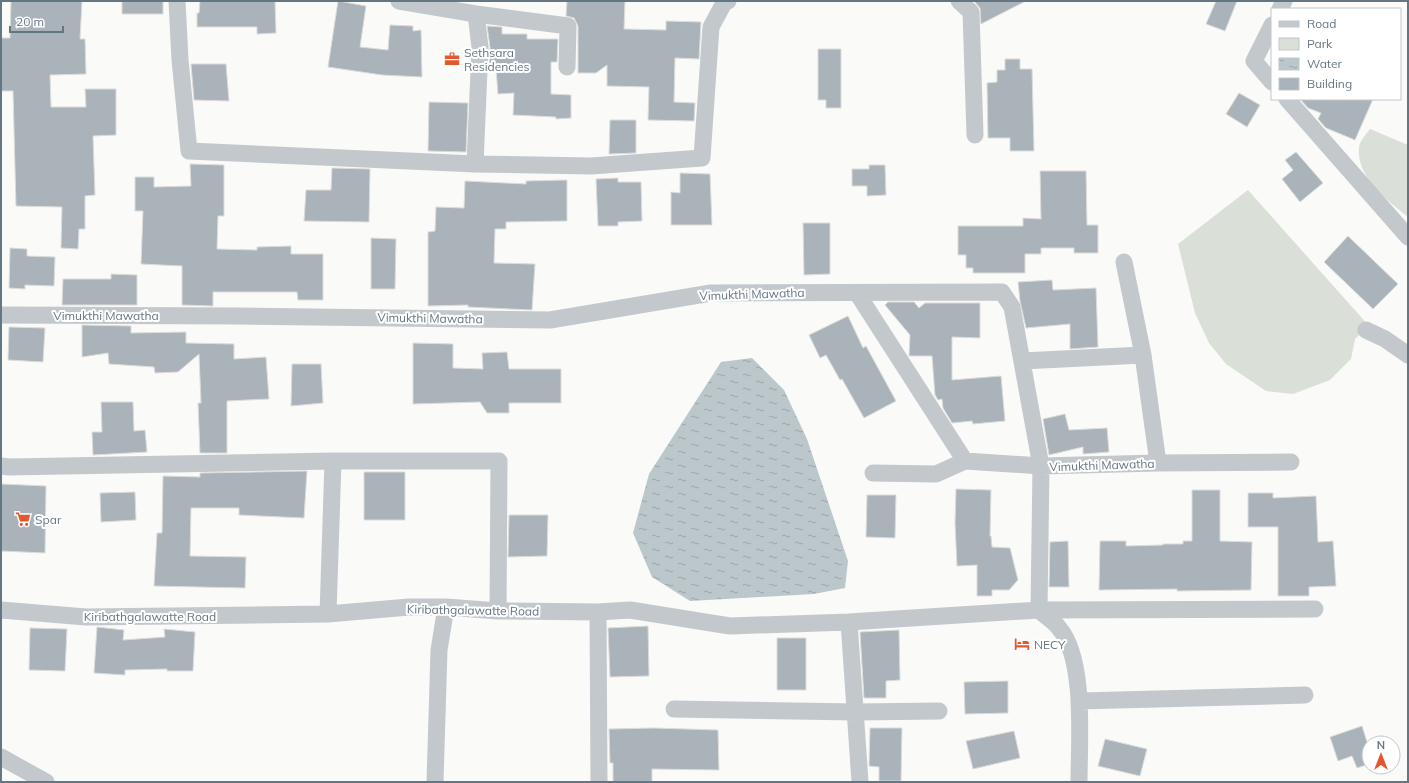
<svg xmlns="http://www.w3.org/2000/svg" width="1409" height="783" viewBox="0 0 1409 783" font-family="Mulish,sans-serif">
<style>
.park{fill:#dadfd7}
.water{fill:url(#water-ripples)}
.building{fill:#aab3b9;stroke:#dcdcda}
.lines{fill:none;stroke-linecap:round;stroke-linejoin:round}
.minor{stroke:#c3c8cc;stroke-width:17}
.labels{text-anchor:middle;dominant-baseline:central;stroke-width:4;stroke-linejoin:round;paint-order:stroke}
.poi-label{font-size:12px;fill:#657683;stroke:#fff;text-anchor:start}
.street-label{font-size:12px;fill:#657683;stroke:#fff}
</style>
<defs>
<pattern id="water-ripples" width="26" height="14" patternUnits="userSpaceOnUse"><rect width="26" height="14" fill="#bbc7cb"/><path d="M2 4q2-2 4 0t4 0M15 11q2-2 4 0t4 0" fill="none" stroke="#9ca6aa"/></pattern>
</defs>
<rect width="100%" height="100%" fill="#fafaf8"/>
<path class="park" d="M1370 129 1408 145V217C1388 201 1356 177 1359 148 1359 142 1366 134 1370 129Z
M1248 190 1369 326 1355 339 1351 359 1330 380 1293 394 1266 391 1226 364 1209 343 1195 313 1178 244Z"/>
<path class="water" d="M752 358 784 390 807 439 848 561 845 588 814 594 690 601 652 577 633 533 649 474 721 362Z"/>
<path class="building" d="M11 1H82L80 39H85L86 74 50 75 51 107H86L85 89H116V135L93 136 95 195 85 196V229H79L78 249 61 248 62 207 16 206 13 91H1V38H10Z
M122 1H163V14H122Z
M200 1H275L276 33 257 34V27H197V13H199Z
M338 1 366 6 360 47 388 50 390 25 413 26V31L421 30 422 77 382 75 328 67Z
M567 1H625L624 29 666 30V21L701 22 699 59 675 58 674 102 695 103 694 121 648 120 649 87 607 86V65L596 73H578V26L574 18 566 16Z
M974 1H1026L981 24 980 8Z
M1216 1H1237L1225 31 1206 24Z
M487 26 502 27V34H527V39H558L557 62H551V94L571 95V118L556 119V117L513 115 514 93 498 94 496 69H489L490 47Z
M818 49H841V108H826V100H818Z
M1005 59H1020V69H1032L1034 151H1010V138H988L987 83 997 82V70H1005Z
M191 64H226L229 101 194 100Z
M1239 93 1260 105 1247 127 1226 114Z
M1300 99H1373L1355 140 1326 128 1318 119 1321 113 1308 108Z
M429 102 468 103 466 152 428 151Z
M610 120H636V153L609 154Z
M1296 152 1323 183 1300 202 1282 179 1293 170 1285 160Z
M190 164 224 165V216H218L217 249 257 250V247L291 246V254H323V300H298L297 292H213V306L182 305V266L141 264 143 211H135V177H154V187L191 186Z
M869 165H885L886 195 867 196V186H852V169H869Z
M332 168 370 169 369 222 304 221 306 190H331Z
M1040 171H1086L1087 225H1098V253H1074V248H1041V254H1025V273H973V268H966V255H958V226H1023V218L1041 219Z
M680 173 710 174 712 225H671V192L680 193Z
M618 178V182H641L642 221 618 222V226H598L596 179Z
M567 180V221L506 222V229H495L494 263 535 264 532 310 468 307V305L428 306V232L435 231 436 207 464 208 465 181 526 184V181Z
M803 223H830V274L804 275Z
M1348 236 1398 284 1373 309 1324 262Z
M371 238 396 239 395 289H371Z
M10 248 27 249V256L55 257 54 286 25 285V289L9 288Z
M111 274 137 275V305H62L63 279H111Z
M1052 280 1053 290 1096 288 1098 347 1070 349V324L1026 328 1020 301 1018 282Z
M888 302H914L919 308 925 303H980V338L952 337V380L1001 376 1005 421 973 424 972 421 952 423 943 408 942 399 938 400 935 395 932 356H909L910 335 885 305Z
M848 316 863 348 866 346 896 401 864 418 842 379 840 380 826 355 820 358 809 335Z
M82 325 131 326V333L186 332V343L234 344V359L266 357 269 399 227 401V453H200L198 403H201L199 354 178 372 155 373 154 367 109 364 108 353 82 357Z
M9 327 45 328 43 362 8 360Z
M413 343 453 344V368L483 369 482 353 507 352 509 369H561V403H509V413H487L480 402 413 404Z
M292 364H321L323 403 291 406Z
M101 402H133L134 431 145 430 147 452 93 455 92 432H102Z
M1065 414 1069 430 1107 428 1109 452 1083 454V447L1049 455 1043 419Z
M307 471 304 518 239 515V508H191L190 556 246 557 245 588 154 586 157 533H162L163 476 200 477V473Z
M364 472H405V520H364Z
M1 484 46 486 45 553 1 551Z
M956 489 991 490 990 536H991L992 547 1010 548 1018 580 1009 590H992V596H977V565L957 566 955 523Z
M1192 490H1220V541L1252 542 1251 590 1177 591V589L1099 590 1100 541H1126V546L1163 545V544H1183V541H1192Z
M135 492 136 520 101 522 100 493Z
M1248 493H1273V498L1316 496 1318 542 1333 541 1336 586 1309 587V596H1278V527H1248Z
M867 495H896L895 538 866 537Z
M509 515H548L547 556 508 557Z
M1068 541 1069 587H1049L1050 542Z
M648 626 649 676 610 677 608 628Z
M97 627 124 630 123 640 165 637 164 629 195 632 193 671H167V669L125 670V675L94 673Z
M30 628 67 629 65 671 29 670Z
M899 630 900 680 886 681V698H864L860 632Z
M777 638H806V690H777Z
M1008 681V713L965 714 964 682Z
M1362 726 1369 748V764L1357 768 1352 756 1338 761 1330 737Z
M654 728 718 730 719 770 652 769V782H613V763H610L609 729Z
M870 728H902L901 781H879V767L869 766Z
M1014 731 1020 758 973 769 966 741Z
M1105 739 1147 749 1140 776 1098 766Z"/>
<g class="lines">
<path class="minor" d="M177 1 180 60 189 151 475 164 480 47 476 14
M399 1 476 14 568 26 567 67
M959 1 971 12 975 135
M1280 9 1284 1
M1272 25 1254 61 1272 82
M1287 99 1408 237
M475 164 591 166 702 158 711 27 724 3 728 1
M1124 262 1143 355 1158 463
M857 293 965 461
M1 315 239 316 550 320 711 293 1002 292 1012 307 1041 466 1158 463 1291 462
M1366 330 1385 339 1408 355
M1022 361 1143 355
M333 461H499L498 611
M1 466 9 467 333 461 328 614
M873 473 936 474 965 461 1041 466 1039 610 1315 609
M1 610 86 617 328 614 409 607H446L498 611 598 612 630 610 730 626 849 622 1039 610C1045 616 1054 621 1059 628 1086 659 1079 742 1079 782
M598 612 599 782
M849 622 860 782
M1080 701 1305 695
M674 709 856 712 939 711
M1 757 46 782
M435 782 439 650 446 607"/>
</g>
<defs>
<g id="office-bare" transform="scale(1.2)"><path d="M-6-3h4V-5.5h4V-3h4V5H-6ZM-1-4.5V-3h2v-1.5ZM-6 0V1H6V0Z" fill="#e4572e" stroke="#fff" stroke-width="2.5" paint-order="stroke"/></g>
<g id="supermarket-bare" transform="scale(1.2)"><path d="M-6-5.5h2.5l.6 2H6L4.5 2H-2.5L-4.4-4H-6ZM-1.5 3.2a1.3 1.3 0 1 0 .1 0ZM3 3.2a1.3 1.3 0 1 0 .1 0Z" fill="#e4572e" stroke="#fff" stroke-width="2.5" paint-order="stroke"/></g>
<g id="hotel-bare" transform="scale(1.2)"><path d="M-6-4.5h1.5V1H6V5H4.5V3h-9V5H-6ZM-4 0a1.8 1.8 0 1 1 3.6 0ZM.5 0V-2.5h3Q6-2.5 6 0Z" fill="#e4572e" stroke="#fff" stroke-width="2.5" paint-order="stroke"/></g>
</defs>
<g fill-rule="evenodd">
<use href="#office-bare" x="452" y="59"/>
<use href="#supermarket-bare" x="23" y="519"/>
<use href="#hotel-bare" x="1022" y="644"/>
</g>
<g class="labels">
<g class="poi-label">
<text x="464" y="52">Sethsara<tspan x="464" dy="14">Residencies</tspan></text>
<text x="35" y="519">Spar</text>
<text x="1034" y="644">NECY</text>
</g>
<g class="street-label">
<text transform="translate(752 294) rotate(-2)">Vimukthi Mawatha</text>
<text x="106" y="315">Vimukthi Mawatha</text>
<text transform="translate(430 318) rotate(1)">Vimukthi Mawatha</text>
<text transform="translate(1102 465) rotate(-2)">Vimukthi Mawatha</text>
<text transform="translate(473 610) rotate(1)">Kiribathgalawatte Road</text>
<text x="150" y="616">Kiribathgalawatte Road</text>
</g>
</g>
<rect width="1409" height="783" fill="none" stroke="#657683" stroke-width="4"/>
<rect x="1271" y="8" width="130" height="92" fill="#ffffff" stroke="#c1c8cd"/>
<rect x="1279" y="21" width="20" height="6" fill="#c3c8cc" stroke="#c1c8cd"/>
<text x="1307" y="28" font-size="12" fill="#657683">Road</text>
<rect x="1279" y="38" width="20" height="12" fill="#dadfd7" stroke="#c1c8cd"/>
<text x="1307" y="48" font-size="12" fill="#657683">Park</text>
<rect x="1279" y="58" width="20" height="12" fill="url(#water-ripples)" stroke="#c1c8cd"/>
<text x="1307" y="68" font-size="12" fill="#657683">Water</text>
<rect x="1279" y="78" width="20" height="12" fill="#aab3b9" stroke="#c1c8cd"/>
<text x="1307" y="88" font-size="12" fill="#657683">Building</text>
<g transform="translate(1381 755)"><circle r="19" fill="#ffffff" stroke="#c1c8cd"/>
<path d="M0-3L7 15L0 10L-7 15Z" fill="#e4572e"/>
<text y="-6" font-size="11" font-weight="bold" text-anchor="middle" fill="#657683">N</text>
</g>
<path d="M10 26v6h53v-6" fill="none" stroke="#657683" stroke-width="2"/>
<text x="16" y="26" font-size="12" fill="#657683" stroke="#ffffff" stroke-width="3" paint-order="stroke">20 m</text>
</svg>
